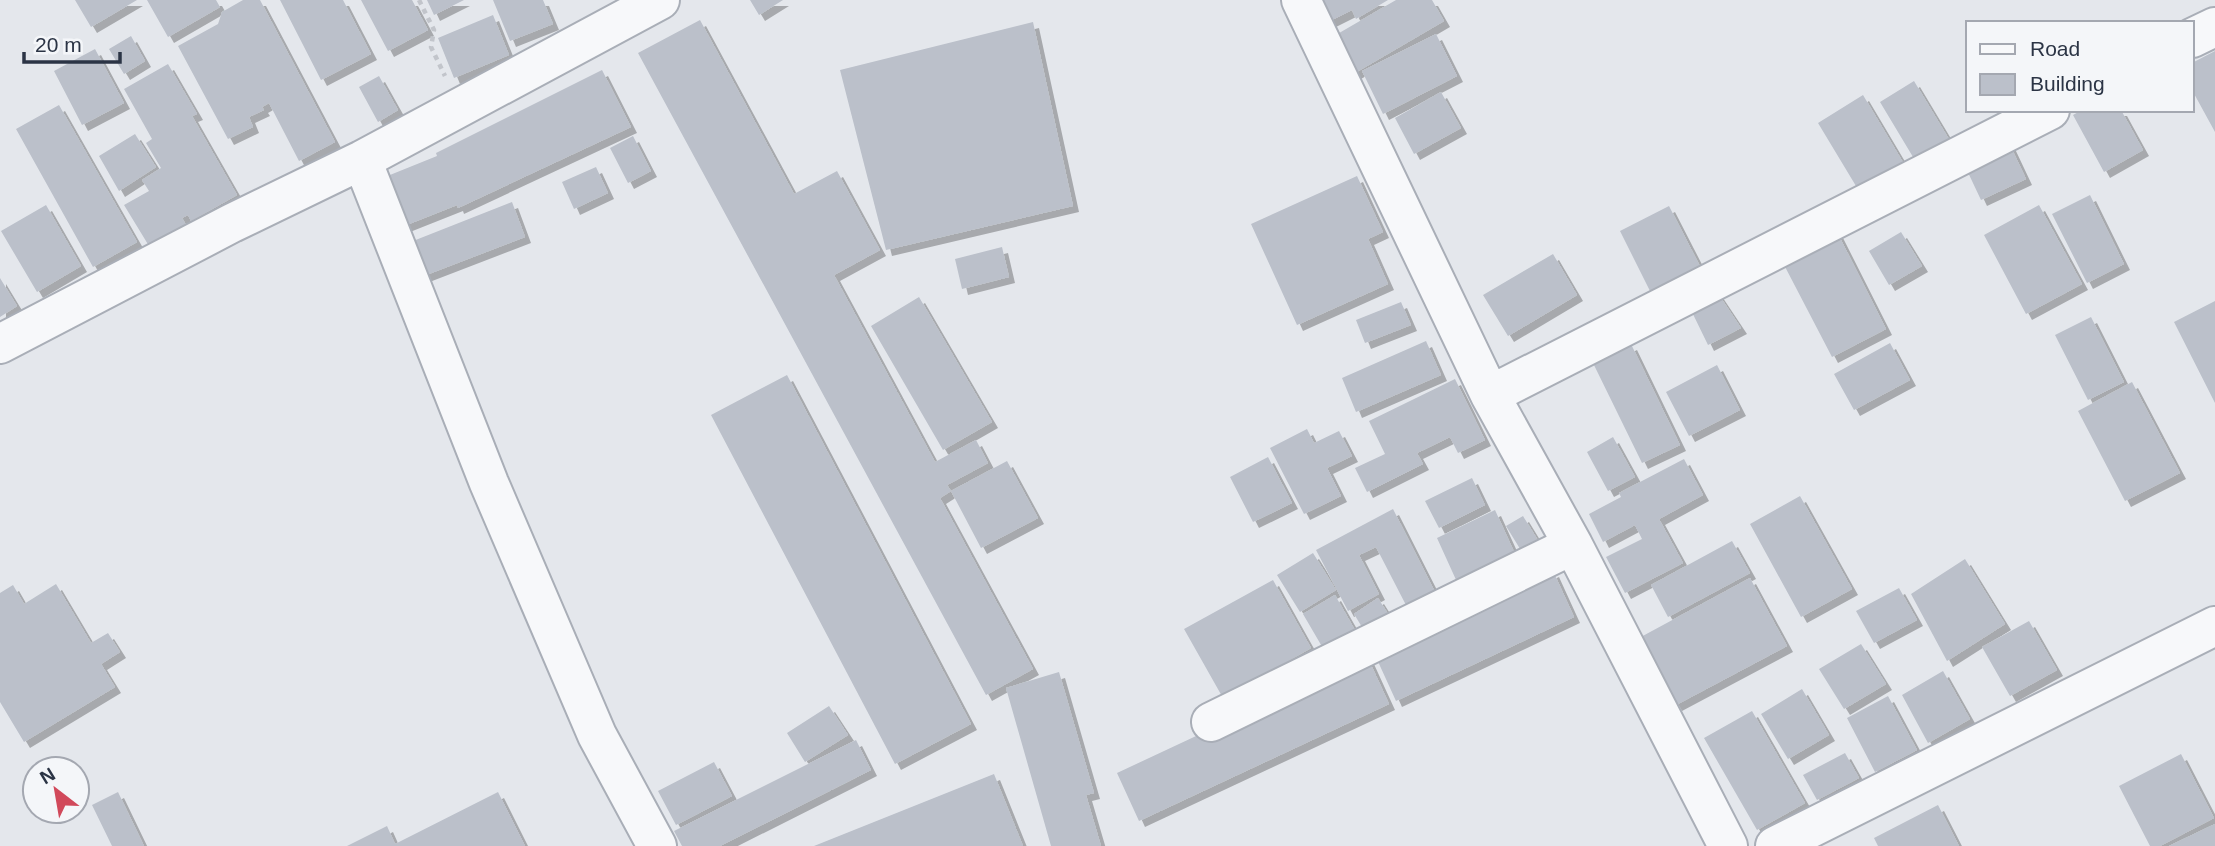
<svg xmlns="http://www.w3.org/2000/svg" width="2215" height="846" viewBox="0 0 2215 846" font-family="Helvetica,sans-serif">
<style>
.building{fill:#bbc0ca;filter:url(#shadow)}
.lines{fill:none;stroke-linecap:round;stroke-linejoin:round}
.street-casing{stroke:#a9aeb7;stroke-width:42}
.path{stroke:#c2c5cb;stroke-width:4.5;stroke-dasharray:5 5;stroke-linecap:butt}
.street{stroke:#f7f8fa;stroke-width:38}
</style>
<defs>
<filter id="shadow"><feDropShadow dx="6" dy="6" stdDeviation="0" flood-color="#0004"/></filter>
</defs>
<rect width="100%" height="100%" fill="#e4e7ec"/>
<path class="building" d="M75 0H137L91 27Z
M147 0H216L220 7 168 37Z
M243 0H260L335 142 299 161 269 103 262 107 264 110 249 117 253 127 228 139 178 46 218 24 222 12Z
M280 0H343L371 54 321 80Z
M361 0H412L428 30 388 51Z
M427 0H464L434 15Z
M493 0H543L553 24 510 41Z
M750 0H783L759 15Z
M1316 0H1388L1356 19 1352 10 1328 22Z
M1396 0H1432L1444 21 1355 73 1334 36Z
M493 15 509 55 454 78 438 38Z
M700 20 794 194 837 171 880 250 834 275 935 462 976 440 988 463 947 485 951 491 940 498 1033 669 986 695 638 53Z
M1033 22 1073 206 886 250 840 70Z
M1436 34 1457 76 1383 114 1362 71Z
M131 36 145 61 124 74 109 49Z
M95 49 124 103 82 125 54 71Z
M2215 51V132L2192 90V63Z
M168 64 197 114 192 116 237 195 191 221 188 215 182 218 186 225 149 246 124 205 149 191 142 180 161 168 146 143 152 139 124 89Z
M602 70 631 127 458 208 457 205 399 228 380 179 437 156 436 153Z
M379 76 398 110 378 122 359 87Z
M1914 81 1953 146 1919 167 1880 102Z
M1441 92 1461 128 1414 154 1395 118Z
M1863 95 1904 164 1859 191 1818 123Z
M59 105 137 242 93 267 16 129Z
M2082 110H2121L2143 150 2104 172 2073 115Z
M135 134 156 167 119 191 99 156Z
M633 136 651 171 628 183 610 148Z
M2009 143 2026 179 1981 200 1964 164Z
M596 167 608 193 574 209 562 182Z
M1357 176 1383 232 1368 239 1388 284 1297 325 1251 224Z
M2090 195 2124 264 2087 283 2052 214Z
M512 202 525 237 421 277 408 243Z
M46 205 81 266 37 292 1 231Z
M2039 205 2082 284 2026 314 1984 235Z
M1669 206 1706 278 1656 303 1620 231Z
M1837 232 1886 329 1832 357 1782 261Z
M1901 232 1922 266 1889 285 1869 251Z
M1002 247 1009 277 962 289 955 259Z
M1553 254 1577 295 1508 336 1483 295Z
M0 278 17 306 0 317Z
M1717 292 1741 328 1708 345 1690 308Z
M919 297 992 422 943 450 871 326Z
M2215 301V403L2174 322Z
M1401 302 1411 325 1365 343 1356 320Z
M2091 317 2124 382 2088 400 2055 335Z
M1426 341 1441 375 1356 412 1342 378Z
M1890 343 1910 380 1854 410 1834 374Z
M1631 344 1680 445 1642 463 1593 363Z
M1717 365 1740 410 1689 436 1666 392Z
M787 375 971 724 895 764 711 415Z
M1455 379 1485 440 1458 453 1450 437 1417 453 1423 464 1367 492 1355 468 1385 454 1369 421Z
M2132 382 2180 473 2125 501 2078 411Z
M1307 429 1314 443 1339 431 1352 456 1327 468 1341 496 1304 514 1270 448Z
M1613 437 1635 477 1608 491 1587 452Z
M1268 457 1292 503 1253 522 1230 477Z
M1684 459 1703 495 1659 519 1683 563 1625 593 1606 557 1642 539 1635 525 1603 542 1589 514 1621 497 1619 493Z
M1007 461 1038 518 981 548 951 491Z
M1472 478 1485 505 1439 528 1425 501Z
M1800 496 1852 589 1801 617 1750 524Z
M1393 509 1436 594 1408 609 1376 547 1359 555 1379 594 1348 611 1316 550Z
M1495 510 1515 554 1457 582 1437 538Z
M1523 516 1542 547 1525 557 1506 526Z
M1732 541 1750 573 1668 617 1651 585Z
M1313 553 1336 590 1300 612 1277 575Z
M1965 559 2005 624 1947 661 1911 594Z
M1553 571 1574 617 1396 701 1375 655Z
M1750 578 1787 646 1676 705 1639 638Z
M1273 580 1311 648 1223 698 1184 629Z
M56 584 91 643 108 633 120 652 101 664 115 687 24 742 0 702V593L13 585 24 604Z
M1899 588 1917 620 1874 643 1856 611Z
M1335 595 1356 632 1324 650 1303 614Z
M1378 598 1390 617 1365 632 1354 614Z
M2029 621 2057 670 2010 696 1982 647Z
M1861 644 1886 684 1844 709 1819 669Z
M1367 656 1389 704 1139 821 1117 773Z
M1943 671 1970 719 1928 743 1902 695Z
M1059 672 1094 793 1086 795 1101 846H1051L1006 688Z
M1802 689 1829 735 1788 759 1761 714Z
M1888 696 1917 750 1875 772 1847 718Z
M829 706 848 735 805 762 787 733Z
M1752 711 1805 803 1757 830 1704 738Z
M856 740 871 770 720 846H682L674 831Z
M1845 753 1859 778 1817 800 1803 775Z
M2181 754 2214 818 2160 846H2150L2119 786Z
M714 762 732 796 676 825 658 791Z
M994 774 1023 846H814Z
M118 792 144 846H112L92 805Z
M498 792 525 846H347L387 826 395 844Z
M1938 805 1959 846H1878L1874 838Z
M2215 824V846H2169Z"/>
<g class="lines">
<g class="street-casing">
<path id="street" d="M1301 0 1490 395 1573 545 1728 846
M2192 38 2215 27
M362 160 489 483 597 735 657 846
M0 344 232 223 362 160 660 0
M1490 395 2050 110
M1211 722 1573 545
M1775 846 2215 626"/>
</g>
<path class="path" d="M419 0 434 30 431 47 445 76"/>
<use href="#street" class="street"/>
</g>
<rect x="1966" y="21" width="228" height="91" fill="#f4f6f9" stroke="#a4a8b1" stroke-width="2"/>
<rect x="1980" y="44" width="35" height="10" fill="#f7f8fa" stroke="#a4a8b1" stroke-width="2"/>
<text x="2030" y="56" font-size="21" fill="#2b3445">Road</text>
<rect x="1980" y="74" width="35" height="21" fill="#bbc0ca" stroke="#a4a8b1" stroke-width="2"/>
<text x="2030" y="91" font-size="21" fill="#2b3445">Building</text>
<g transform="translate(56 790) rotate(329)"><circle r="33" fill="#f4f6f9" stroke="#a4a8b1" stroke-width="2"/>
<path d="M0-5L12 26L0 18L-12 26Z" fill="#d1495b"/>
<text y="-10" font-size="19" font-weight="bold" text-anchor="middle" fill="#2b3445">N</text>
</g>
<path d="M24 52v10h96v-10" fill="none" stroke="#2b3445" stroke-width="3.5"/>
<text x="35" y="52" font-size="21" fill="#2b3445" stroke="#f4f6f9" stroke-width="5" paint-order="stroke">20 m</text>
</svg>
